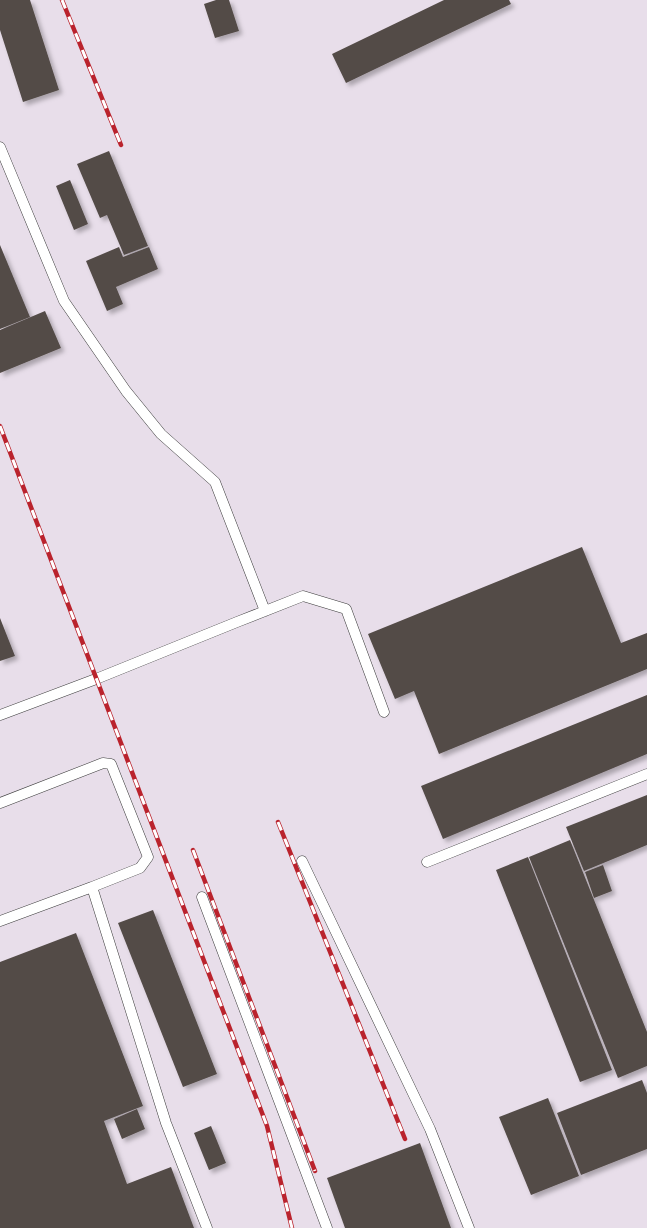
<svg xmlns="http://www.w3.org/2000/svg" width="647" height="1228" viewBox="0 0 647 1228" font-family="'Playfair Display',serif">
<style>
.industrial{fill:#e8deea}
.building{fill:#534b47;filter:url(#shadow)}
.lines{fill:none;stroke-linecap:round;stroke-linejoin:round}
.service-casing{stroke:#3d3d3d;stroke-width:11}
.service{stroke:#fff;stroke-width:10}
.rail-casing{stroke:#ba232d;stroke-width:4.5}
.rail{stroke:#fff;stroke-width:3;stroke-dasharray:9;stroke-linecap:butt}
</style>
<defs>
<filter id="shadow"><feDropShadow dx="3.5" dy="3.5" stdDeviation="2" flood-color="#0004"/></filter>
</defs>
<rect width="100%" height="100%" fill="#fffae8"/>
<path class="industrial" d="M0 0H647V1228H0Z"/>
<path class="building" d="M0 0H30L59 90 23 102 0 30Z
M216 0H229L239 31 215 38 204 4Z
M444 0H509L511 4 346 83 332 54Z
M109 151 148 246 124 255 107 215 100 218 77 164Z
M70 180 88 224 74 230 56 186Z
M0 245 30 317 0 329Z
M119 247 123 257 149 247 158 269 116 287 123 304 107 311 86 261Z
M45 311 61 348 0 373V330Z
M582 547 621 643 647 633V669L439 754 414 691 395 699 368 634Z
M0 618 15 656 0 661Z
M647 695V754L443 839 421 786Z
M647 795V845L584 871 566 827Z
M570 840 647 1032V1066L618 1078 529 857Z
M528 857 612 1070 580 1082 496 870Z
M603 865 612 891 594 898 585 872Z
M153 910 217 1074 183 1087 118 923Z
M76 933 143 1106 104 1121 127 1184 171 1167 194 1228H0V962Z
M642 1080 647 1093V1149L581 1175 557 1113Z
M548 1098 579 1176 531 1195 499 1117Z
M137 1109 145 1129 122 1139 114 1119Z
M211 1126 226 1163 209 1170 194 1133Z
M420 1143 451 1228H345L327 1178Z"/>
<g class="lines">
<g class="service-casing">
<path id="service" d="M0 147 64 301 126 391 161 434 215 482 265 611
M0 715 96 679 237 622 303 596 346 609 384 712
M0 803 103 763 111 764 148 857 140 868 92 887
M302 861 430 1129 469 1228
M427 862 647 774
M202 897 327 1228
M0 921 92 887 166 1123 207 1228"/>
</g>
<use href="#service" class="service"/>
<g class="rail-casing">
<path id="rail" d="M62 0 121 145
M0 426 267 1126 292 1228
M278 822 405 1139
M193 850 315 1171"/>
</g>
<use href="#rail" class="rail"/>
</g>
</svg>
